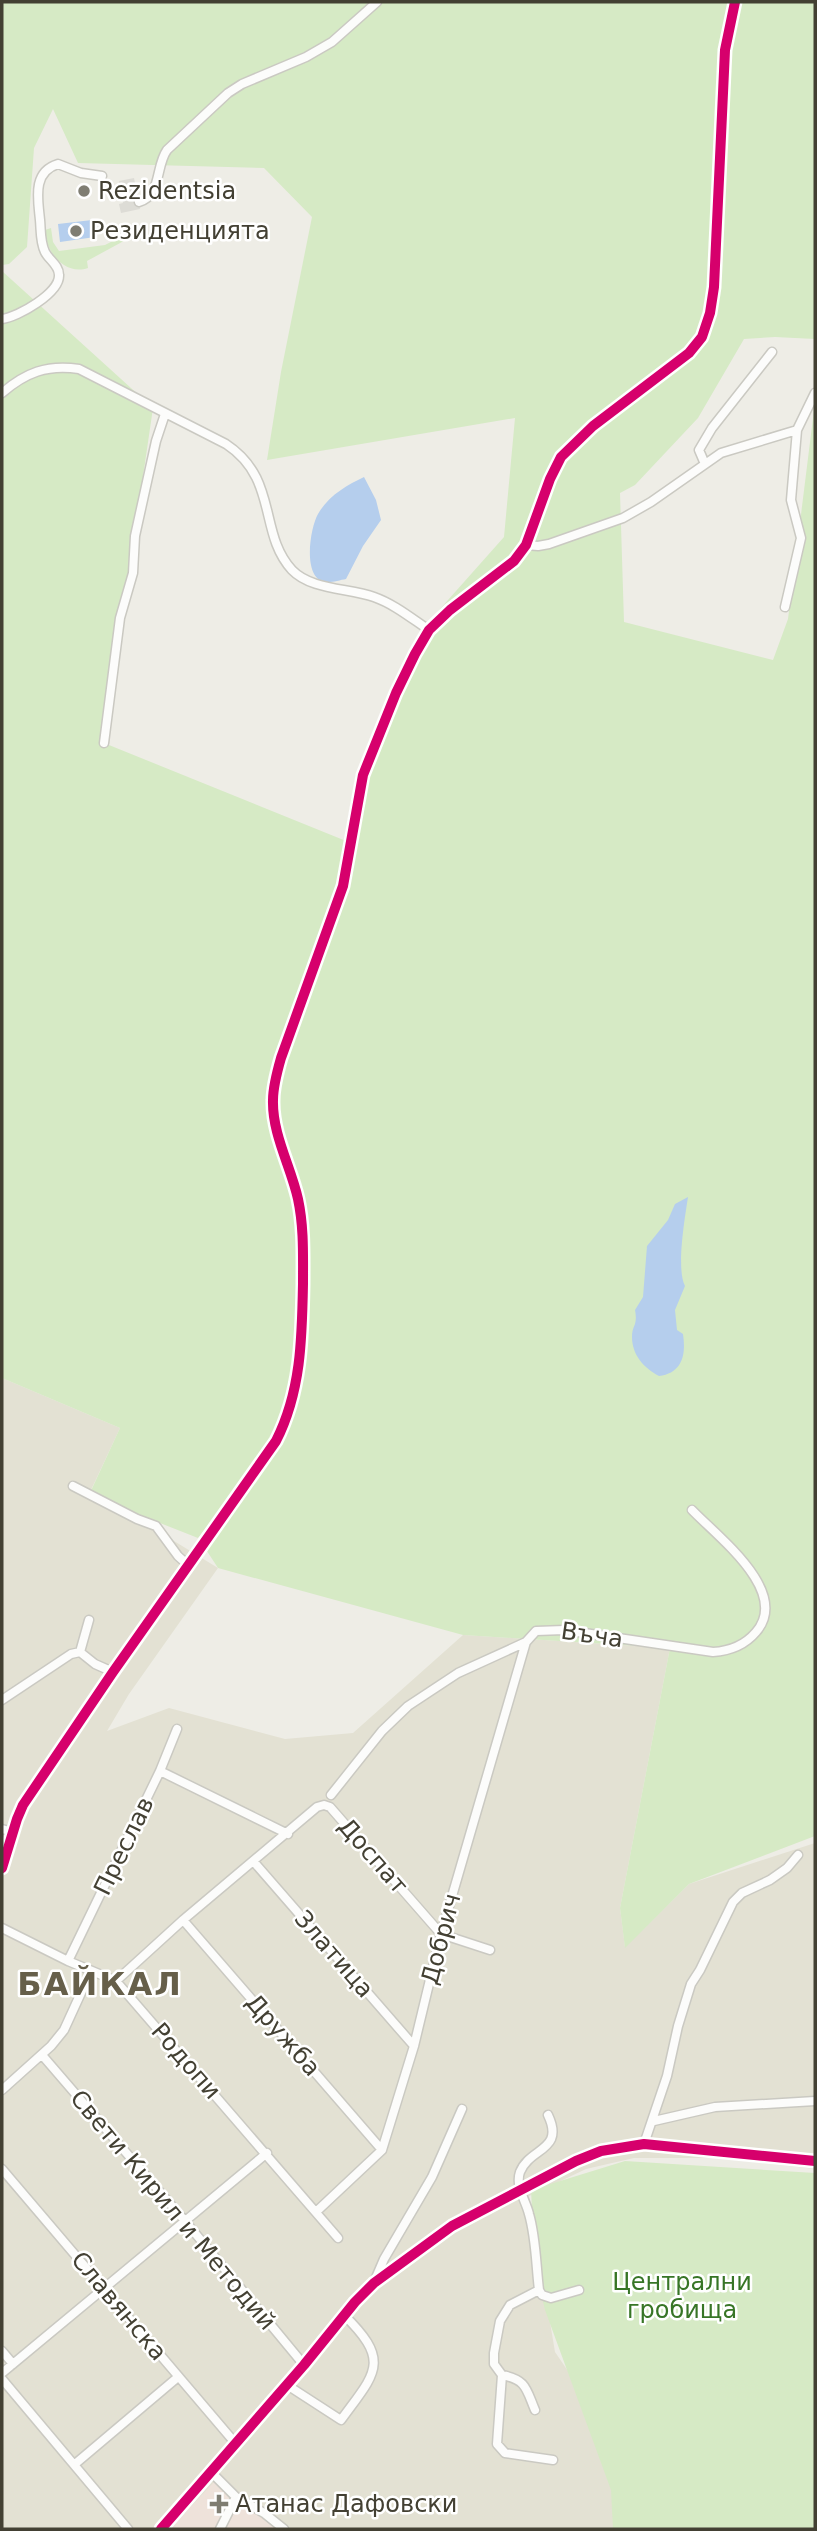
<svg xmlns="http://www.w3.org/2000/svg" width="817" height="2531" viewBox="0 0 817 2531" font-family="'DejaVu Sans',sans-serif">
<style>
.residential{fill:#e3e1d3}
.medical{fill:#eee2da}
.green{fill:#d6eac5}
.parking{fill:#dddcd6}
.water{fill:#b5ceed}
.lines{fill:none;stroke-linecap:round;stroke-linejoin:round}
.street-casing{stroke:#cac9c2;stroke-width:11}
.secondary-casing{stroke:#ceccbd;stroke-width:14}
.street{stroke:#fcfcfb;stroke-width:8}
.secondary{stroke:#f6f5ec;stroke-width:10}
.cycleway-casing{stroke:#fff;stroke-width:15}
.cycleway{stroke:#d6006c;stroke-width:10}
.poi-dot{fill:#7f7d72;stroke:#fff;stroke-width:2.5}
.labels{text-anchor:middle;dominant-baseline:central;stroke-width:5;stroke-linejoin:round;paint-order:stroke}
.poi-label{font-size:24px;fill:#434033;stroke:#fff;text-anchor:start}
.street-label{font-size:24px;fill:#434033;stroke:#fff}
.park-label{font-size:24px;fill:#377526;stroke:#fff}
.district-label{font-size:32px;font-weight:bold;letter-spacing:2px;fill:#665f4a;stroke:#fff}
</style>
<rect width="100%" height="100%" fill="#eeede6"/>
<path class="residential" d="M2 1378 120 1428 91 1490 218 1568 129 1694 107 1731 169 1708 285 1739 353 1733 463 1635 670 1648 620 1908 625 1947 689 1884 815 1843V2169L716 2158H634L586 2169 529 2196 555 2352 585 2396 650 2529H2Z"/>
<path class="medical" d="M215 2481 258 2514 277 2529H170Z"/>
<path class="green" d="M2 2H815V339L775 337 744 339 698 418 635 485 620 493 624 622 773 660 788 619 815 402V1836L689 1884 625 1948 620 1908 670 1648 463 1635 218 1568 203 1545 260 1462 198 1538 89 1495 120 1428 2 1378V271L153 408 104 743 351 843 363 775 424 627 504 537 515 418 267 460 281 372 312 217 264 168 78 163 53 109 34 148 27 247 9 264 2 265Z
M142 226 144 230 87 261 88 268C64 276 45 251 45 230L51 228 53 242 59 251 105 245Z
M625 2161 815 2173V2529H613L611 2490 545 2310 535 2268 531 2190Z"/>
<path class="parking" d="M134 178 140 209 121 213 119 204 123 203 119 181Z"/>
<path class="water" d="M92 220 95 237 60 242 58 224Z
M364 477 376 500 381 520 363 546 346 579C340 580 331 583 325 582 302 578 310 528 318 514 328 496 347 485 364 477Z
M688 1197C685 1217 676 1269 685 1286L675 1310 677 1330 683 1334C686 1354 683 1373 659 1376 644 1368 632 1355 632 1337 632 1325 638 1326 635 1310L643 1297 647 1246 668 1220 675 1204Z"/>
<g class="lines">
<g class="street-casing">
<path id="street" d="M139 202C162 195 155 167 167 150L228 93 242 84 306 57 332 42 377 2
M2 319C18 317 60 293 59 275 59 265 49 260 45 252 40 242 41 230 40 220 38 199 32 172 58 164L81 173 102 176
M2 393C25 373 47 364 79 369L226 444C279 479 258 533 292 570 311 590 349 588 374 597 394 604 411 618 429 630
M705 464 699 450 712 428 772 352
M526 545 538 546 549 544 623 518 651 502 721 453 797 430 815 393
M785 607 801 538 791 500 797 430
M104 743 120 618 133 573 135 536 156 441 165 414
M73 1486 137 1519 156 1526 178 1556 188 1565
M89 1620 80 1652 95 1664 113 1672
M2 1700 71 1654 80 1652
M160 1771 288 1834
M331 1795 382 1731 408 1706 458 1673 526 1642 536 1631 564 1630 713 1652C729 1651 745 1645 756 1632 791 1592 718 1537 692 1510
M2 1829 13 1832
M254 1862 414 2046
M183 1920 382 2150
M2 1928 68 1961 116 1981 338 2238
M68 1961 160 1771 177 1729
M116 1981 183 1920 317 1807 324 1805 330 1807 441 1934 490 1950
M42 2055 185 2221 304 2365
M2 2090 51 2046 64 2030 91 1971
M548 2115C565 2151 530 2147 520 2172 515 2186 526 2201 529 2214 536 2238 536 2265 539 2290L542 2295 551 2298 579 2290
M654 2121 715 2107 815 2101
M644 2144 667 2076 678 2026 691 1984 700 1970 733 1902 742 1893 770 1880 787 1868 798 1855
M2 2169 236 2444
M317 2211 382 2150 414 2046 441 1934 526 1642
M375 2280 384 2259 432 2177 462 2109
M539 2290 510 2305 500 2321 494 2353V2364L502 2375 497 2444 505 2453 553 2460
M2 2351 13 2364
M2 2373 267 2153
M502 2375C527 2380 526 2389 535 2410
M2 2379 128 2529
M287 2385 341 2420C375 2373 392 2362 344 2315
M75 2464 178 2377
M211 2472 236 2497 264 2513 284 2529
M161 2529 304 2365 355 2302 374 2283 452 2226 576 2161 601 2151 644 2144 815 2161
M220 2529 236 2497"/>
</g>
<g class="secondary-casing">
<path id="secondary" d="M2 1868 17 1819 23 1805 113 1672 276 1441C301 1392 302 1339 303 1284 303 1255 304 1227 298 1199 291 1167 272 1134 273 1100 273 1086 277 1072 281 1058L343 886 363 775 396 693 415 654 429 630 450 610 514 561 526 545 550 479 561 457 593 426 689 353 702 337 710 313 714 287 725 50 735 2"/>
</g>
<use href="#street" class="street"/>
<use href="#secondary" class="secondary"/>
<g class="cycleway-casing">
<path id="cycleway" d="M2 1868 17 1819 23 1805 113 1672 276 1441C301 1392 302 1339 303 1284 303 1255 304 1227 298 1199 291 1167 272 1134 273 1100 273 1086 277 1072 281 1058L343 886 363 775 396 693 415 654 429 630 450 610 514 561 526 545 550 479 561 457 593 426 689 353 702 337 710 313 714 287 725 50 735 2
M161 2529 304 2365 355 2302 374 2283 452 2226 576 2161 601 2151 644 2144 815 2161"/>
</g>
<use href="#cycleway" class="cycleway"/>
</g>
<g class="poi-dot">
<circle cx="84" cy="191" r="7"/>
<circle cx="76" cy="231" r="7"/>
<path d="M215.5 2493.5h7v7h7v7h-7v7h-7v-7h-7v-7h7z"/>
</g>
<g class="labels">
<g class="poi-label">
<text x="98" y="191">Rezidentsia</text>
<text x="90" y="231">Резиденцията</text>
<text x="235" y="2504">Атанас Дафовски</text>
</g>
<g class="street-label">
<text transform="translate(592 1635) rotate(8)">Въча</text>
<text transform="translate(124 1846) rotate(-64)">Преслав</text>
<text transform="translate(373 1856) rotate(49)">Доспат</text>
<text transform="translate(441 1939) rotate(-75)">Добрич</text>
<text transform="translate(334 1954) rotate(49)">Златица</text>
<text transform="translate(283 2035) rotate(49)">Дружба</text>
<text transform="translate(186 2061) rotate(49)">Родопи</text>
<text transform="translate(173 2210) rotate(50)">Свети Кирил и Методий</text>
<text transform="translate(119 2306) rotate(50)">Славянска</text>
</g>
<g class="park-label">
<text x="682" y="2282">Централни<tspan x="682" dy="28">гробища</tspan></text>
</g>
<g class="district-label">
<text x="100" y="1984">БАЙКАЛ</text>
</g>
</g>
<rect width="817" height="2531" fill="none" stroke="#434033" stroke-width="7"/>
</svg>
